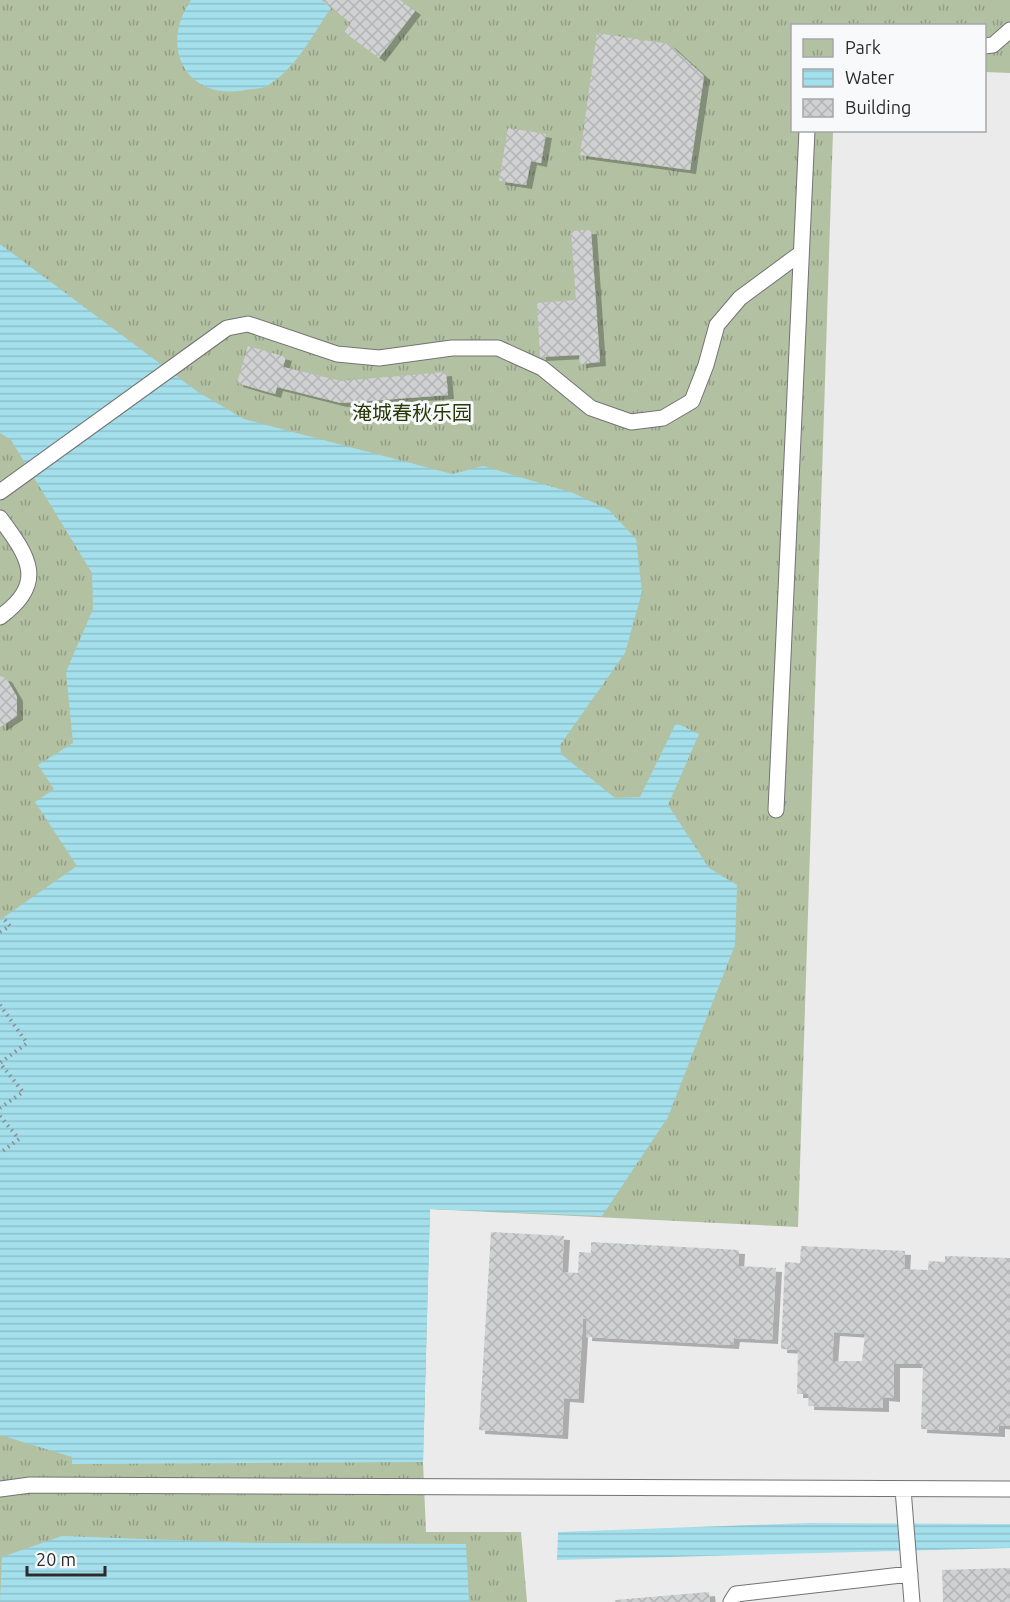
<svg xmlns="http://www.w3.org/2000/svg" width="1010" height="1602" viewBox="0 0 1010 1602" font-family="Ubuntu,'Noto Sans SC',sans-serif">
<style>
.park{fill:url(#park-tufts)}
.water{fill:url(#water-rules)}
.building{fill:url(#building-cross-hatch);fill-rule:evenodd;filter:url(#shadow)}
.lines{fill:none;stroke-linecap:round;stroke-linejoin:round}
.service-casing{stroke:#737374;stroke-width:17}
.path{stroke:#8e8e8f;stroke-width:4;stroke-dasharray:1.5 4.5;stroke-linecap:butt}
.service{stroke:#fff;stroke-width:15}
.labels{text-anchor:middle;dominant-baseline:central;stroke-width:6;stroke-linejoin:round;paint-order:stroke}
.park-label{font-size:20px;fill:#273909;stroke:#f8f9fa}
</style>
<defs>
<pattern id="park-tufts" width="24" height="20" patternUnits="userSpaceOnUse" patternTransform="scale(1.5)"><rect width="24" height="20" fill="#b3c1a3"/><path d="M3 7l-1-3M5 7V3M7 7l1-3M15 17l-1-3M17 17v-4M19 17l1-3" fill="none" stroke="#929d85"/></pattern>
<pattern id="water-rules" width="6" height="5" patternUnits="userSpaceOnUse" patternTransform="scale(1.5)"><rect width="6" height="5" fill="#a4dfec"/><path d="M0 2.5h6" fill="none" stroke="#8dc0cb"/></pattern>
<pattern id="building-cross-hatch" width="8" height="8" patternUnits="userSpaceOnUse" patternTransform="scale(1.5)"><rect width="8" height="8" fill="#d0d1d2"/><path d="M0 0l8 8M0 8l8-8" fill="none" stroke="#b3b4b4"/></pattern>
<filter id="shadow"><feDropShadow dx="6" dy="4" stdDeviation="0" flood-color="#0004"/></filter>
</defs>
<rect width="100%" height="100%" fill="#ebebec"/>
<path class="park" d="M0 0H1010V73L985 72 984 26H792V130L833 131 798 1227 430 1209 423 1462 426 1532H521L527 1602H0Z"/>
<path class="water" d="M191 0H321L331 8C313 34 296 69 267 86 261 89 252 89 245 90 185 101 159 46 191 0Z
M0 244 198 392 244 419 452 474 483 466 573 493 609 510 636 539 642 592 625 653 560 745 561 754 615 798 640 797 676 723 699 734 668 805 709 868 737 885 735 945 668 1117 602 1216 430 1209 423 1462 72 1464V1457L0 1435V920L77 866 35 802 54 789 38 765 73 743 66 672 93 609 92 573 11 440 0 433Z
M808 1523 1010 1524V1548L557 1560 558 1532Z
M62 1536 259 1543 466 1544 469 1602H0L2 1557Z"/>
<path class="building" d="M321 0H400L415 11 379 58 344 32 351 23Z
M597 33 669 44 704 76 690 170 580 155Z
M508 128 546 134 541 163 531 161 526 185 499 181Z
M591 230 600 362 580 364 579 355 540 357 537 303 576 300 571 231Z
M248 346 286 357 283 367 341 381 446 372 448 395 341 403 277 387 275 394 237 383Z
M0 676 6 678 17 697V716L0 727Z
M491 1232 564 1236 562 1272 578 1273 579 1252 591 1253V1242L739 1250 738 1266 776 1268 772 1340 734 1338 733 1345 586 1337 587 1319H583L578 1399 564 1398 562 1435 479 1430Z
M801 1246 905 1251 904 1269 928 1270 929 1261 945 1262V1256L1010 1258V1426L999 1425V1433L921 1429 923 1364H894V1398L883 1397V1408L808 1406 809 1394H797L798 1350 781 1349 785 1262 800 1263ZM834 1332 865 1334 862 1361H832Z
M1010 1568V1602H943L942 1570Z
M709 1592 710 1602H615V1600Z"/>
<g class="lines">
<g class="service-casing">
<path id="service" d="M984 46 993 45 1010 30
M0 492 227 328 248 324 337 354 379 358 452 348H498L542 368 591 408 631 422 663 418 692 401 706 365 717 325 740 298 801 253
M0 518C29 557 47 583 0 617
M776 810 807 130
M0 1489 30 1485 1010 1489
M903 1489 912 1602
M731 1602 736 1594 910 1574"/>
</g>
<path class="path" d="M0 932 10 926 3 918
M0 1005 27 1043 0 1063 23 1092 0 1108
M0 1116 19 1139 0 1153"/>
<use href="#service" class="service"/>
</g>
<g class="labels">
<g class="park-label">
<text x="412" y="412">淹城春秋乐园</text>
</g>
</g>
<rect x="791" y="24" width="195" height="108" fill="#f8f9fa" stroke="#a6a7a7" stroke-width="1.5"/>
<rect x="803" y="39" width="30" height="18" fill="url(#park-tufts)" stroke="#a6a7a7" stroke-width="1.5"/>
<text x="845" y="54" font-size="18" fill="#2b2b2b">Park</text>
<rect x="803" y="69" width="30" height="18" fill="url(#water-rules)" stroke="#a6a7a7" stroke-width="1.5"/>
<text x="845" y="84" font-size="18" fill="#2b2b2b">Water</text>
<rect x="803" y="99" width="30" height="18" fill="url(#building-cross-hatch)" stroke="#a6a7a7" stroke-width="1.5"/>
<text x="845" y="114" font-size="18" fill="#2b2b2b">Building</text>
<path d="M27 1566v9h78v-9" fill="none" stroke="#2b2b2b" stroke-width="3"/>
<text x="36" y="1566" font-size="18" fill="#2b2b2b" stroke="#f8f9fa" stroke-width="4.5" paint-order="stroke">20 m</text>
</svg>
